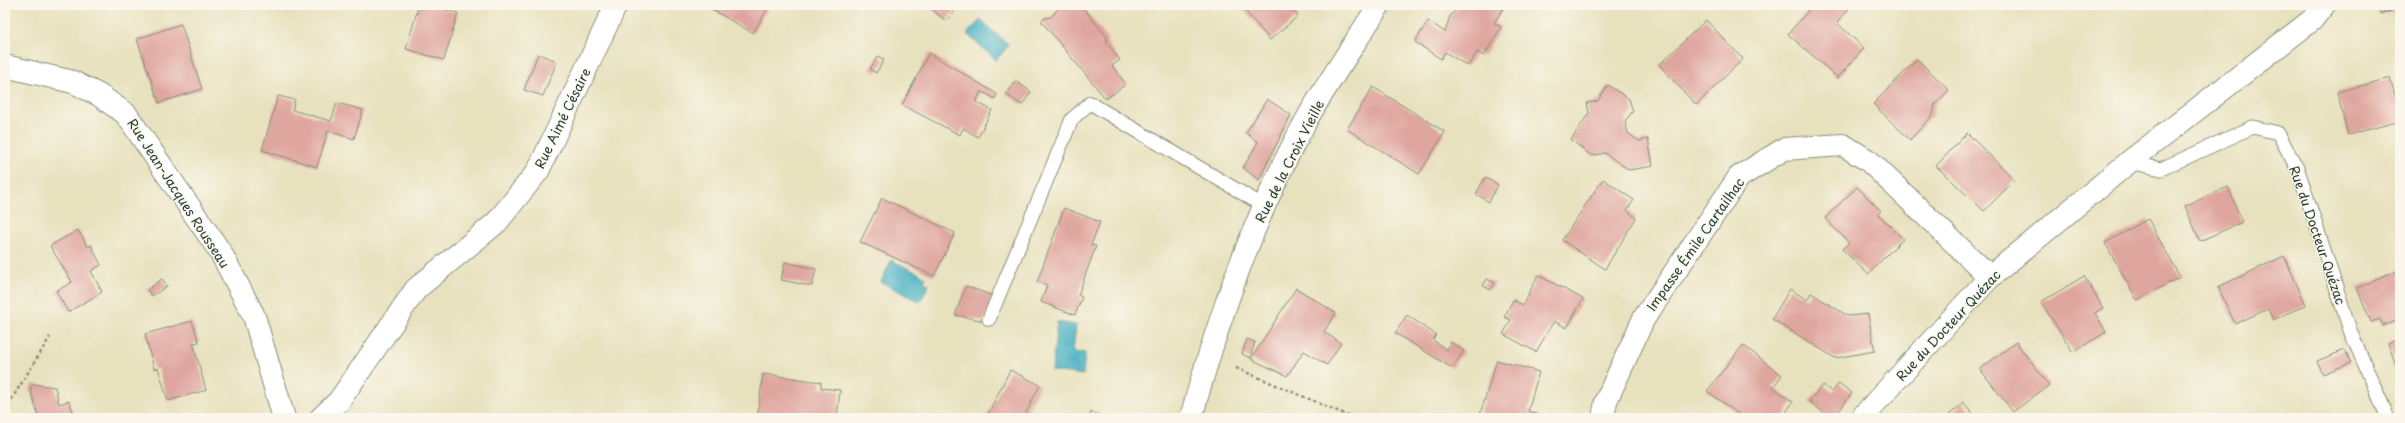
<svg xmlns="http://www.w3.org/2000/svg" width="2405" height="423" viewBox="0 0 2405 423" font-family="'Playpen Sans',sans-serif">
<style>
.water{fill:#43afc1;stroke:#31767a}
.building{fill:#dfa69f}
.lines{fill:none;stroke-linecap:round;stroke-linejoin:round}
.lane-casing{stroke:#848f79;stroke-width:15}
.street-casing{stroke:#848f79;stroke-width:24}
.path{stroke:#848f79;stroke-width:2.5;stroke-dasharray:3 3;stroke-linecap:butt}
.lane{stroke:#fff;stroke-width:13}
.street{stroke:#fff;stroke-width:22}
.labels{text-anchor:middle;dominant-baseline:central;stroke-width:3;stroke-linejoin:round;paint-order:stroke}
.street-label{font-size:13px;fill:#1f3d34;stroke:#fbf7ec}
</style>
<rect width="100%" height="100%" fill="#fbf7ec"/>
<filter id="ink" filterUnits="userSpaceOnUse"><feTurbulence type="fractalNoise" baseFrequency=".025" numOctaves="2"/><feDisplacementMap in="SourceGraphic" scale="8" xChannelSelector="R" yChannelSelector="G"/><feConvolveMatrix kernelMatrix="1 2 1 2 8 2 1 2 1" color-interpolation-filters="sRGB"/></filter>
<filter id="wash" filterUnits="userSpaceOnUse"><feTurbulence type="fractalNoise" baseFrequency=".012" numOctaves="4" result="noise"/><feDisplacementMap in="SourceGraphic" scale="16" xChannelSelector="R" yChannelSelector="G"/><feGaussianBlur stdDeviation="0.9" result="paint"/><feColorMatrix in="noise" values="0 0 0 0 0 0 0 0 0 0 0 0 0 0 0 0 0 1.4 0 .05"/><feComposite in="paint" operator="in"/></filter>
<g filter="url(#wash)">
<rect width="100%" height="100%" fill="#e8e1be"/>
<path class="water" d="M980 20 1009 45 996 60 967 34Z
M891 260 926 277 924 282 929 285 920 302 881 282Z
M1057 322 1076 325 1073 352 1085 353 1083 375 1052 371Z"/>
<g id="blocks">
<path class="building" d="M419 5H429L458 13 444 60 406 49Z
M704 5H770L753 33Z
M927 5H959L946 21Z
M1061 5H1081L1107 37V43L1120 60 1112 66 1126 84 1106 99 1041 21 1045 18 1051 17Z
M1240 5H1289L1298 16 1270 40Z
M1461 5H1497L1503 9 1494 23 1501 27 1484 56 1477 52 1468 66 1445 52 1441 59 1415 42 1428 21 1445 32 1450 16Z
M1813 5H1852L1837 23 1864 48 1838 78 1788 34Z
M2378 5H2398L2399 9 2380 14Z
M1706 20 1743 59 1696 105 1659 65Z
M181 24 202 89 159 103 137 39Z
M929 53 997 94 995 99 981 91 976 102 992 110 978 137 963 128 960 135 902 105Z
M538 54 557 61 543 96 524 90Z
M878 56 884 60 876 73 870 69Z
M1917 59 1949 90 1935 104 1933 115 1910 140 1873 104Z
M2390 78 2395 95 2400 94V121L2348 135 2337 92Z
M1016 81 1031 92 1022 105 1006 94Z
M1608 85 1629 99 1633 111 1625 121 1628 133 1639 141 1648 139 1653 166 1629 170 1605 153 1592 156 1571 140 1589 113 1587 103 1598 101Z
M1373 87 1445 132 1419 174 1347 129Z
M278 96 295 100 292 110 331 121 337 103 363 110 354 139 328 131 317 167 262 150Z
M1267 99 1291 115 1259 180 1243 168 1258 142 1246 133Z
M1967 133 2015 180 1984 211 1936 166Z
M1485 177 1498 185 1489 202 1476 194Z
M1603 179 1634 200 1627 210 1636 218 1605 269 1562 240Z
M1857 187 1881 211 1878 214 1903 239 1868 274 1842 249 1849 243 1825 218Z
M2228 187 2242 222 2200 241 2185 206Z
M882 198 955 233 934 276 860 242Z
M1064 208 1100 222 1091 245 1096 246 1078 295 1082 297 1075 315 1041 302 1047 285 1037 282Z
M2148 219 2180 277 2137 300 2105 243Z
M78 230 88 247 91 245 101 265 91 271 102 292 68 312 56 291 72 282 50 246Z
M2284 256 2306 305 2273 320 2268 309 2235 324 2218 287Z
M785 262 816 269 812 286 781 280Z
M2400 270V319L2383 326 2380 319 2371 322 2357 288Z
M1538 275 1583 299 1567 328 1554 321 1536 352 1503 334 1511 320 1504 317 1513 300 1523 305Z
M2084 276 2103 308 2095 313 2106 332 2073 352 2041 302Z
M162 279 167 286 152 296 147 290Z
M1487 279 1495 283 1491 290 1483 286Z
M966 286 993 296 984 321 955 315Z
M1296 288 1336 313 1324 332 1341 343 1327 365 1304 351 1287 376 1251 359Z
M1790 289 1807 300 1811 293 1848 316 1868 314 1875 351 1835 358 1772 319Z
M1407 315 1436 335 1433 340 1447 350 1451 342 1464 351 1452 368 1395 333Z
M192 321 199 342 193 343 206 390 168 401 158 368 154 369 145 334Z
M1247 339 1255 342 1250 358 1242 354Z
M2400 339V377L2388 343Z
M2016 342 2049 385 2013 412 1980 369Z
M1743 345 1782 375 1773 387 1793 402 1782 418H1744L1707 391Z
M2345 350 2351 363 2323 374 2317 361Z
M1497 360 1539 372 1528 411 1539 415 1538 416 1542 418H1479Z
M1010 370 1040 385 1026 413 1036 418H986Z
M763 374 821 382V388L840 390 837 418H757Z
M1839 383 1852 393 1834 418H1830L1809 401 1823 385 1832 392Z
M33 384 55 387 59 404 69 401 75 418H39L30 389Z
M1963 402 1977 418H1945L1960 406Z
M1091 412 1106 418H1089Z"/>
</g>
</g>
<g filter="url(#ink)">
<use href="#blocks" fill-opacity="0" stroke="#848f79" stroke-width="1"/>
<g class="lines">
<g class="lane-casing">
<path id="lane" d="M2129 162 2161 169 2253 127 2278 133 2298 170 2351 333 2388 418
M989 319 1072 119 1090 103 1264 206"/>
</g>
<g class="street-casing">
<path id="street" d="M5 66 73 82 99 95 126 114 221 253 254 316 284 418
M1864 415 1990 277 2129 162 2312 20 2324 5
M321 418 339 401 416 289 497 222 538 171 616 5
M1191 418C1219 315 1256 211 1308 117 1330 79 1356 42 1379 5
M1603 418 1606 401 1644 318 1739 177 1784 149 1843 145 1869 161 1990 277"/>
</g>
<path class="path" d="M1236 368 1354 418
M5 410 50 337"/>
<use href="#lane" class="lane"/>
<use href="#street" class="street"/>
</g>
</g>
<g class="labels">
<g class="street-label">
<text transform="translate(562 118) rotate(-64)">Rue Aimé Césaire</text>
<text transform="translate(1289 161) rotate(-63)">Rue de la Croix Vieille</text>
<text transform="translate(179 193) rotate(57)">Rue Jean-Jacques Rousseau</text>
<text transform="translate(2318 235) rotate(71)">Rue du Docteur Quézac</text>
<text transform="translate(1695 244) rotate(-55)">Impasse Émile Cartailhac</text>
<text transform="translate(1948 325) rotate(-47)">Rue du Docteur Quézac</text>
</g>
</g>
<rect width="2405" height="423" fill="none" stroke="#fbf7ec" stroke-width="20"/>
</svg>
